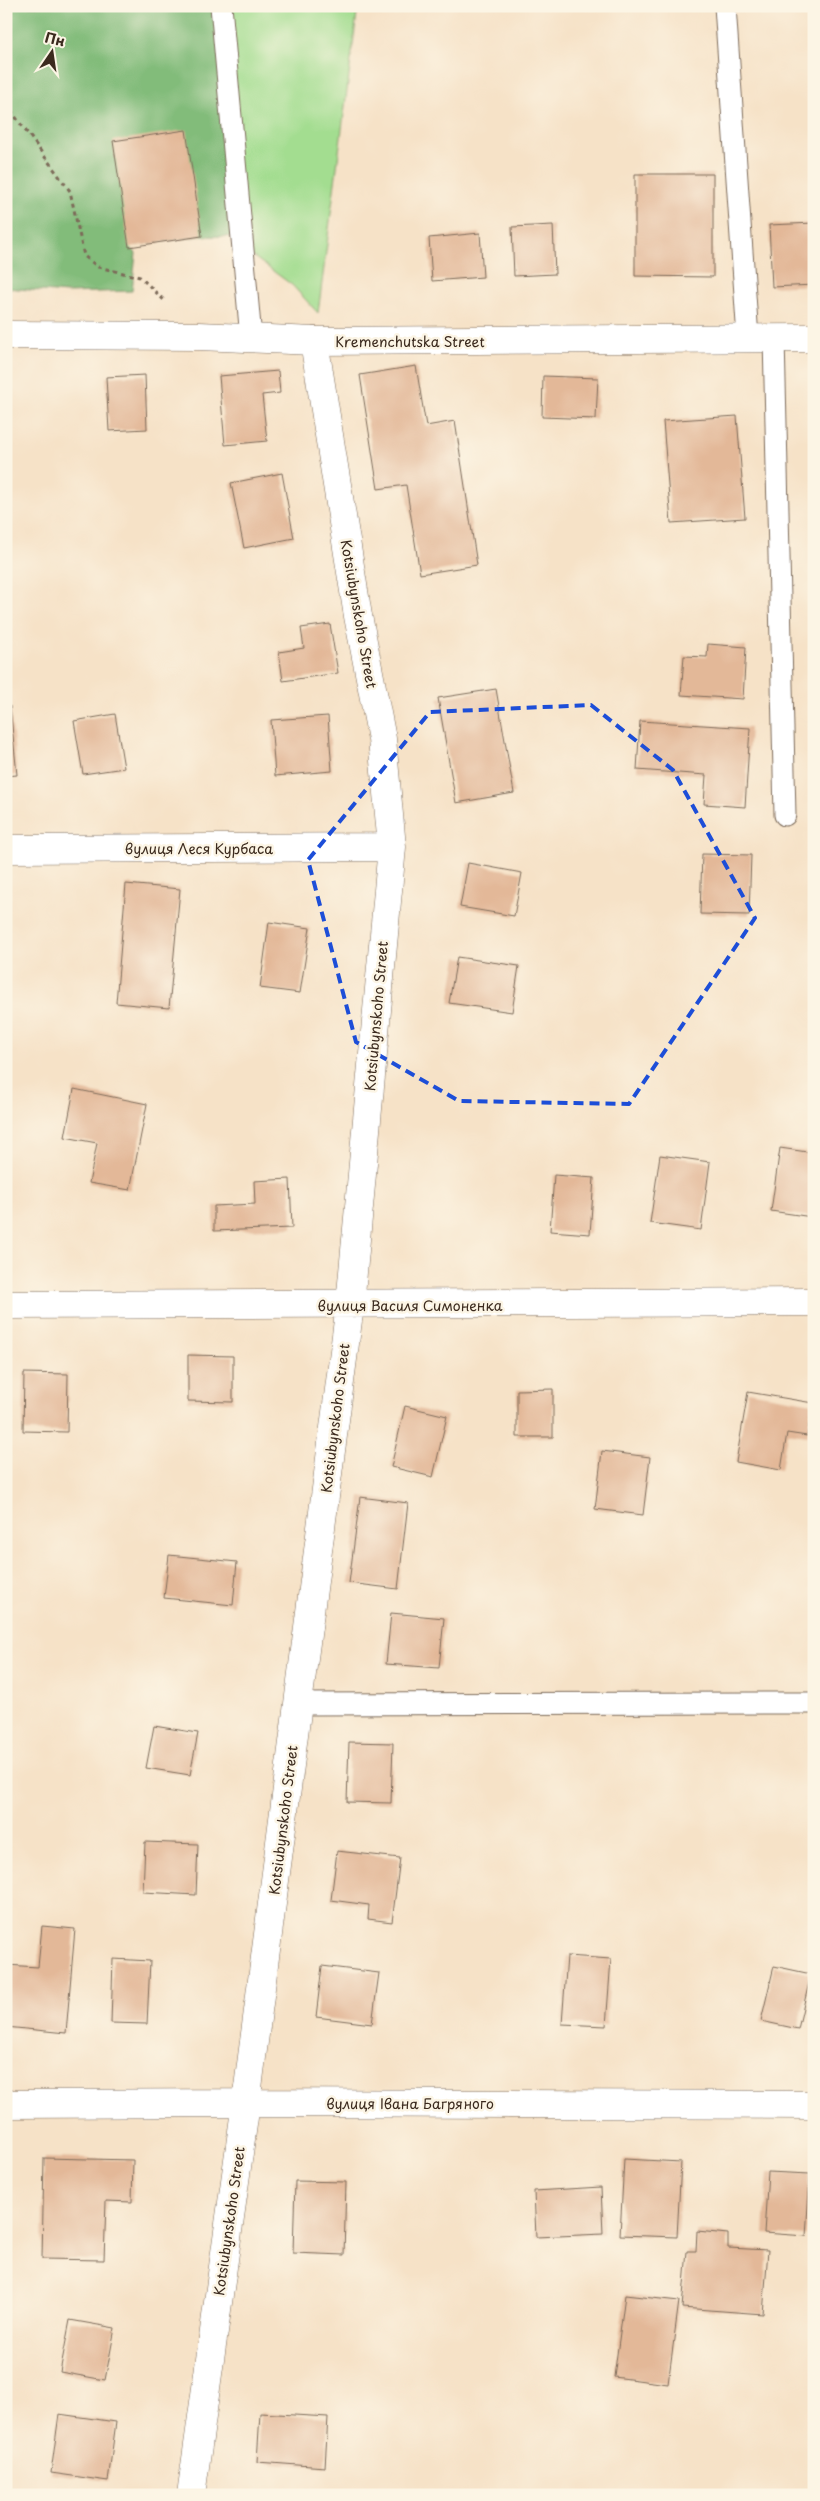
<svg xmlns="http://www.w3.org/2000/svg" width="820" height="2501" viewBox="0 0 820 2501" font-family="'Playpen Sans',sans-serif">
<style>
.green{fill:#a3dd90;stroke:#6f8457}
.forest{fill:#82bc7a;stroke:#5e734c}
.building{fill:#e3b898}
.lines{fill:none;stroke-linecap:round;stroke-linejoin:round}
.service-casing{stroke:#7c6a59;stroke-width:23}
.minor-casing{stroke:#7c6a59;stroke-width:29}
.tertiary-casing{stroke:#7c6a59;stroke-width:29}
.path{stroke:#7c6a59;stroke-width:3;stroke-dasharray:4 4;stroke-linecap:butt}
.service{stroke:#fff;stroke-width:21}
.minor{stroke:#fff;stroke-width:28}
.tertiary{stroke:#fff;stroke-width:28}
.marked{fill:none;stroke:#1d4ed8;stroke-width:4;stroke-dasharray:10 6;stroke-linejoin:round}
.labels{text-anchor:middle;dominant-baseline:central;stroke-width:5;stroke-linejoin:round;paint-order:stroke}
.street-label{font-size:14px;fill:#3b2a1e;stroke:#fcf5e5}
</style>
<rect width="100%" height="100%" fill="#fcf5e5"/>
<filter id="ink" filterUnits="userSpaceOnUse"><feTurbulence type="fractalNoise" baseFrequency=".02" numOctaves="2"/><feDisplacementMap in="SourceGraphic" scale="10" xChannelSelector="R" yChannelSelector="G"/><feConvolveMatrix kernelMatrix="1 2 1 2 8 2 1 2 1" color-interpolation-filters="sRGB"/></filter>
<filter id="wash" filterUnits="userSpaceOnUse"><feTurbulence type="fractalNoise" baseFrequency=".0096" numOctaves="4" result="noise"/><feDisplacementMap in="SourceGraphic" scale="20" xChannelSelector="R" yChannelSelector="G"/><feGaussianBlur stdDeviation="1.12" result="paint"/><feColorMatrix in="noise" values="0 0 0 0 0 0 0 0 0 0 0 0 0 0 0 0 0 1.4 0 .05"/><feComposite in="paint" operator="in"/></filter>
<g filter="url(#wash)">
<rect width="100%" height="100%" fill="#f6e2c7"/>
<path class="green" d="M221 6H358L318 313 292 285 243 249Z"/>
<path class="forest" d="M6 6H221L242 237 202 236 129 246 136 253 132 291 67 293 6 288Z"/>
<g id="blocks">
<path class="building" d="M186 130 202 236 129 247 113 141Z
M635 174H713V277L635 276Z
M814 223V285L772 287 769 225Z
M553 225 555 274 514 276 512 227Z
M480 233 483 277 432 281 429 238Z
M416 366 426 426 455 421 477 565 420 574 406 485 378 489 360 375Z
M278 371 280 393 262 395 267 441 225 445 219 376Z
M145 375 147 429 109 431 106 377Z
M543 376 598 378 596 419 542 417Z
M737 416 745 518 671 523 663 421Z
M282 473 294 538 244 548 231 483Z
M330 624 338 673 283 681 279 652 304 648 301 628Z
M708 644 746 647 743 699 681 695 684 656 707 657Z
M496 689 514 793 456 803 438 698Z
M6 706H10L17 775 6 776Z
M115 714 124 768 83 774 74 721Z
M328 716 332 771 275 776 271 720Z
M640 721 750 728 745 807 704 804 706 775 637 770Z
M702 854 751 855 749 915 700 914Z
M468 863 522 873 514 916 460 907Z
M126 884 180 889 169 1008 116 1003Z
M269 922 310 928 300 993 260 988Z
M457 957 519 966 512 1012 449 1003Z
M74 1089 147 1104 130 1190 89 1183 97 1143 65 1137Z
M780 1148 814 1153 812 1217 771 1211Z
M660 1155 710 1162 701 1230 650 1223Z
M554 1175 594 1178 590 1234 550 1231Z
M290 1179 292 1228 214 1231V1206L255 1204 254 1181Z
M188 1355 233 1356V1402L188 1401Z
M24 1373 68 1374 67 1432 23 1431Z
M553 1389V1437H517V1390Z
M748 1392 813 1403 807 1436 787 1433 781 1470 736 1462Z
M405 1406 447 1416 433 1477 391 1467Z
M602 1451 650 1457 643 1515 595 1509Z
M360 1497 408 1503 398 1589 349 1583Z
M169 1555 237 1562 233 1605 164 1598Z
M391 1613 444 1618 439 1668 386 1664Z
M154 1726 198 1733 190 1775 146 1768Z
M349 1742 393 1743 391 1803 347 1802Z
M145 1842 198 1844 196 1895 143 1892Z
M337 1851 400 1858 392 1922 368 1919 369 1905 331 1900Z
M42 1926 75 1929 66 2033 6 2027V1965L38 1967Z
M567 1956 611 1959 606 2026 562 2024Z
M113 1959 150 1961 147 2024 111 2023Z
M322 1966 379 1973 372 2024 316 2017Z
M774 1966 811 1974 798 2029 761 2021Z
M44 2158 133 2160 132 2202 106 2201 104 2260 42 2259Z
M624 2159 681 2162 677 2237 620 2235Z
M768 2172 810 2174 806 2236 764 2233Z
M295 2181 346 2182 344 2255 293 2253Z
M601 2187 603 2234 536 2237 534 2191Z
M697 2231 728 2234V2248L768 2250 763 2314 682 2308 687 2251H696Z
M625 2295 679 2301 668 2384 614 2377Z
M70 2320 115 2328 105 2380 60 2372Z
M260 2413 328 2417 325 2467 257 2462Z
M59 2414 116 2422 108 2481 51 2473Z"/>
</g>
</g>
<g filter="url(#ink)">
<use href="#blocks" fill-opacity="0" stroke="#7c6a59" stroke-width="1"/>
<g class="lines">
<g class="service-casing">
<path id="service" d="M221 6 251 338
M725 6 748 338
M774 338 785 815
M298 1704 814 1703"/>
</g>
<g class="minor-casing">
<path id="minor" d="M6 849 392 847
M6 1305 814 1302
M6 2104 246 2103 814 2105
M191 2495 246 2103 350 1305 392 847 382 739 358 616 314 341"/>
</g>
<g class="tertiary-casing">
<path id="tertiary" d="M6 335 199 336 314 341 814 338"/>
</g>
<path class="path" d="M6 104 70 191 84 256 98 267 140 277 166 302"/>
<use href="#service" class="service"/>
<use href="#minor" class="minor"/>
<use href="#tertiary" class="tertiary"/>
</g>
</g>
<path class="marked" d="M591 705 673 770 755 918 629 1104 459 1101 356 1042 308 860 430 712Z"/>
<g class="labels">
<g class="street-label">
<text x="410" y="341">Kremenchutska Street</text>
<text transform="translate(359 614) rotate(80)">Kotsiubynskoho Street</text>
<text x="199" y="848">вулиця Леся Курбаса</text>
<text transform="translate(376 1016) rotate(-85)">Kotsiubynskoho Street</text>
<text x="410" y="1305">вулиця Василя Симоненка</text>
<text transform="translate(335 1418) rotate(-83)">Kotsiubynskoho Street</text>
<text transform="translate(283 1820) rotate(-83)">Kotsiubynskoho Street</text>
<text x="410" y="2103">вулиця Івана Багряного</text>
<text transform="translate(229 2221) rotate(-82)">Kotsiubynskoho Street</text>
</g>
</g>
<rect width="820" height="2501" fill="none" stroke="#fcf5e5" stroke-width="25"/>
<g transform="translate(52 52) rotate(13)" stroke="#fcf5e5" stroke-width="4" paint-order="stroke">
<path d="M0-4L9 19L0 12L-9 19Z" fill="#3b2a1e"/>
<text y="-8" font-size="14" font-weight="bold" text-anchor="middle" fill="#3b2a1e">Пн</text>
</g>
</svg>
